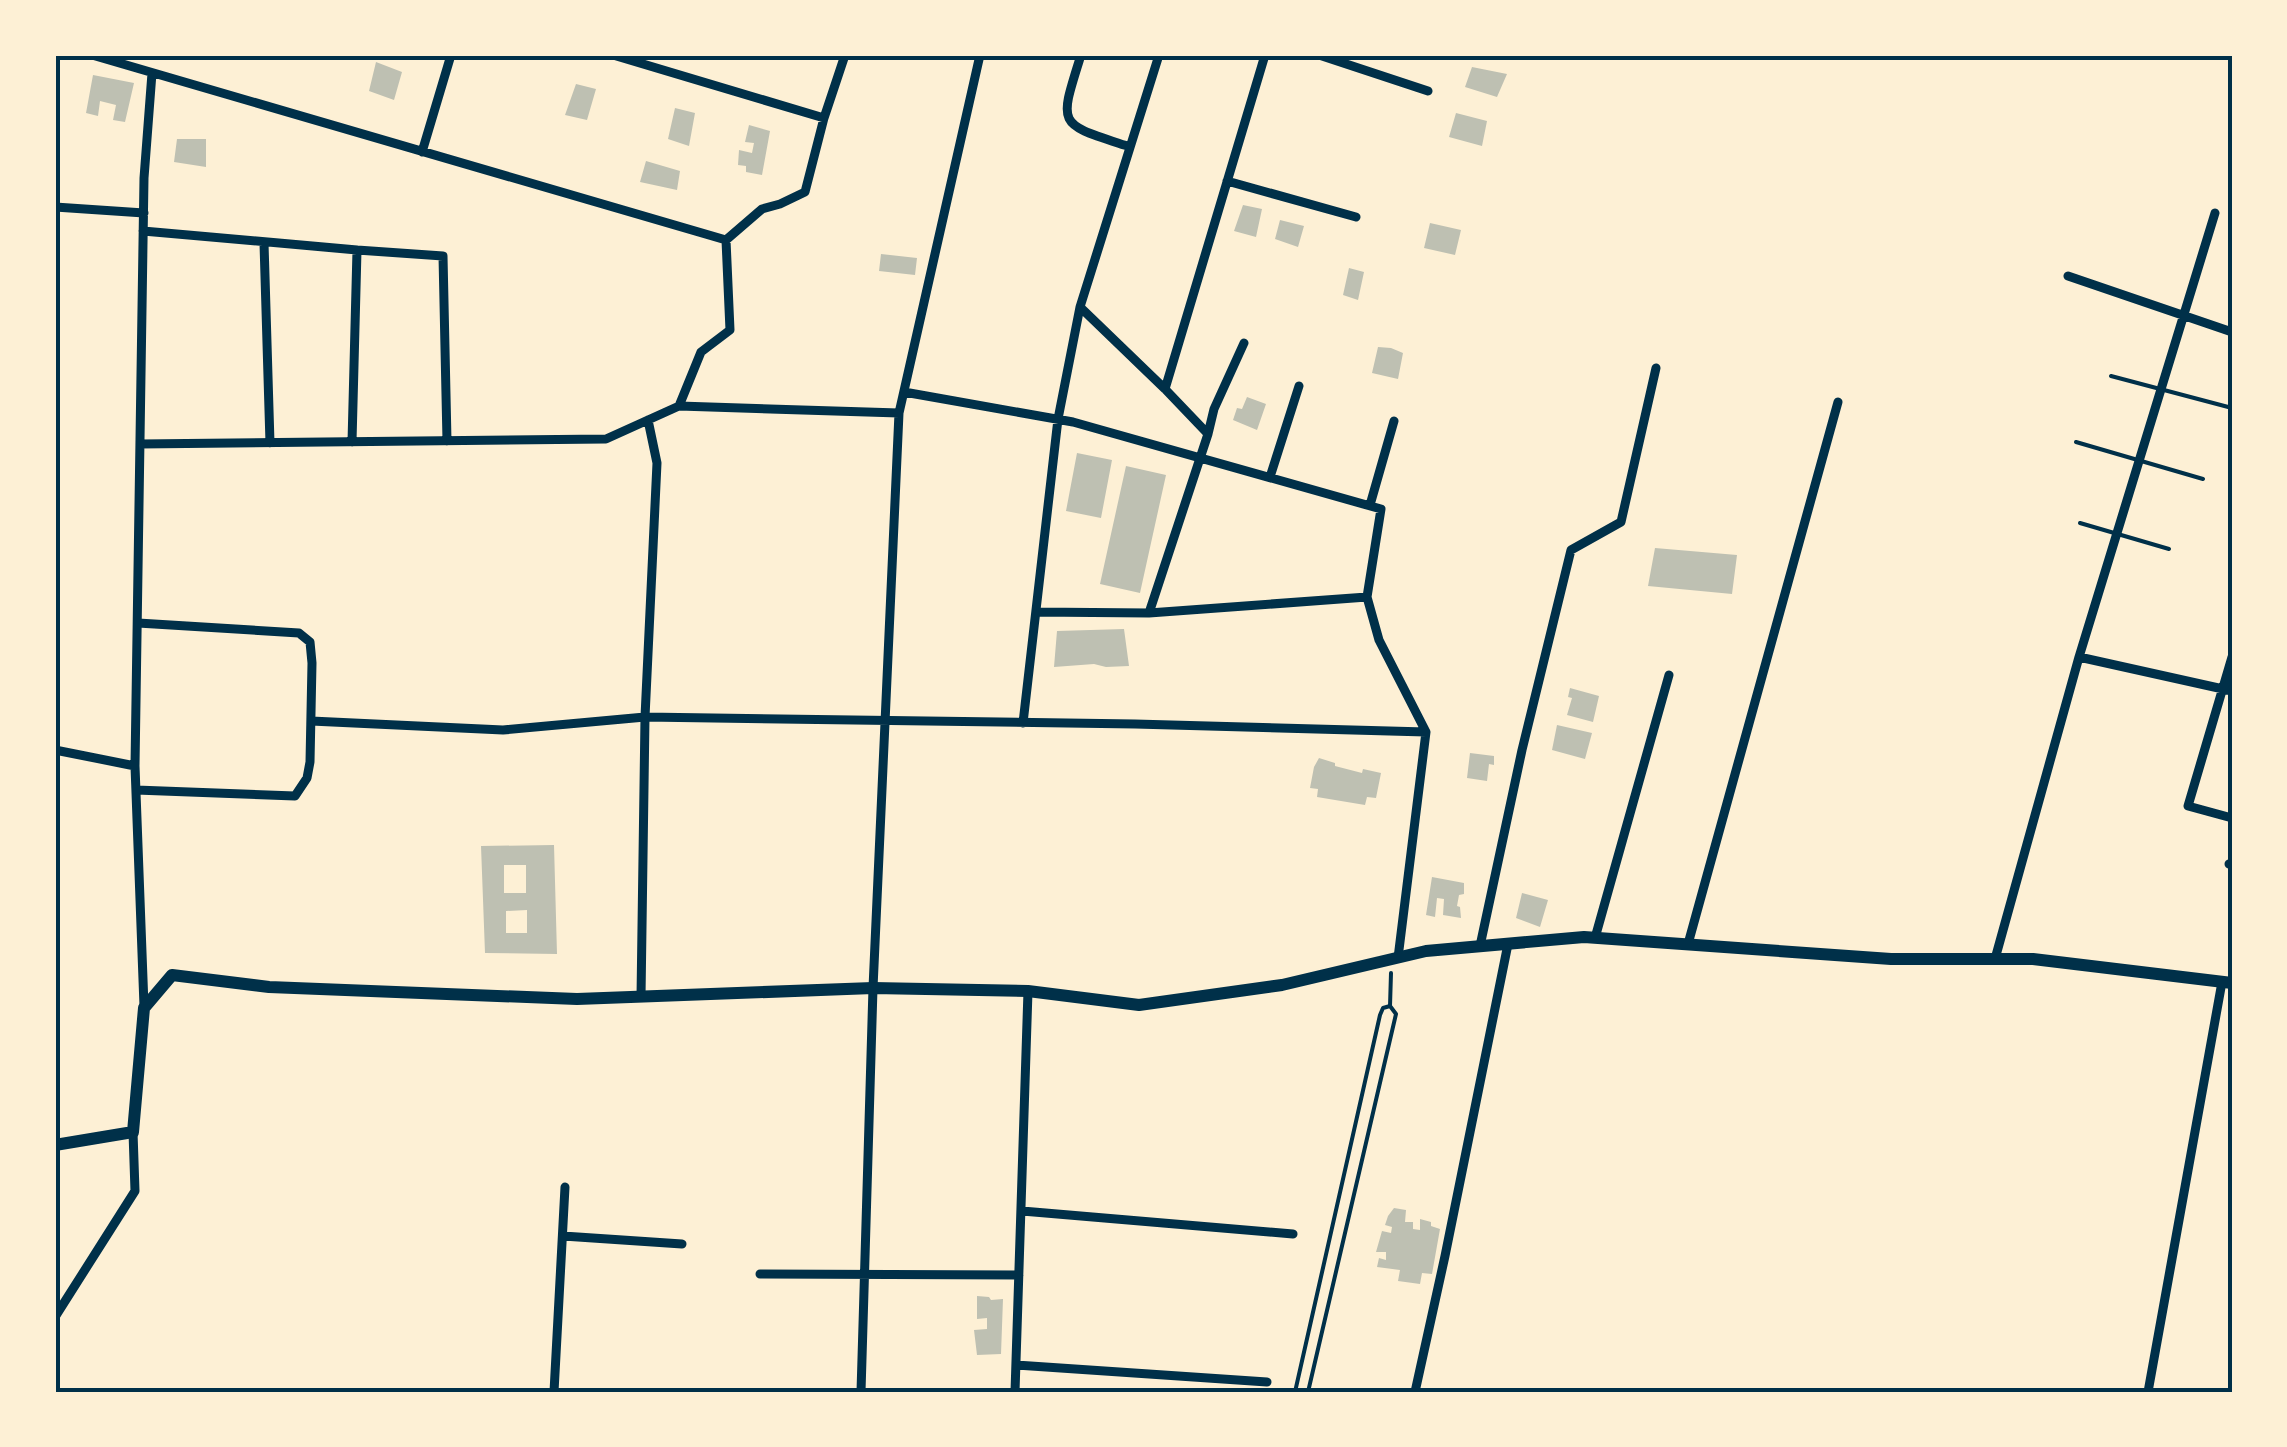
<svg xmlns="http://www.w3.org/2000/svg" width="2287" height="1447" viewBox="0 0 2287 1447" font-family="'Space Grotesk',sans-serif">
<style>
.building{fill:#bec0b2;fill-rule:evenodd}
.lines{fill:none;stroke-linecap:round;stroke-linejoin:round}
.path{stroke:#003049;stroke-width:4}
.service{stroke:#003049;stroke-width:4}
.minor{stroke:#003049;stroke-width:9}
.secondary{stroke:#003049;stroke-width:12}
.neatline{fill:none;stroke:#003049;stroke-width:4}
</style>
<rect width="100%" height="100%" fill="#fdf0d5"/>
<path class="building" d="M376 62 402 72 394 100 369 91Z
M1472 67 1507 74 1497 97 1465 87Z
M93 75 134 83 125 122 113 120 116 105 100 101 98 116 86 113Z
M576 84 596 89 587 120 565 115Z
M675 108 695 113 689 146 668 139Z
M1456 113 1487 121 1482 146 1449 137Z
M749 125 770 131 762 175 746 172V166L738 165 739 150 752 153 754 143 745 142Z
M177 139H206V167L174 162Z
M646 161 680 171 677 190 640 182Z
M1243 205 1262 209 1256 237 1234 231Z
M1280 220 1304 226 1298 247 1275 239Z
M1430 223 1461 230 1455 255 1424 248Z
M881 254 917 258 915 275 879 271Z
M1349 268 1364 272 1358 300 1343 295Z
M1378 347 1391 348 1403 353 1398 379 1372 373Z
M1247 397 1266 404 1257 430 1233 420 1237 408 1242 409Z
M1077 453 1112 460 1101 518 1066 511Z
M1126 466 1166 475 1140 593 1100 584Z
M1655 548 1737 555 1732 594 1648 586Z
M1124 629 1129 666 1106 667 1094 664 1054 667 1057 631Z
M1570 688 1599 696 1593 722 1567 715 1572 698 1568 697Z
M1557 725 1592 733 1585 759 1552 750Z
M1470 753 1494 756V765L1489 764 1487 781 1467 778Z
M1319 758 1335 763V766L1362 773 1363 769 1381 773 1376 798 1367 797 1365 805 1317 797 1318 789 1310 788 1314 767Z
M554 845 557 954 485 953 481 846ZM504 865H526V893H504ZM527 910V933H506V911Z
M1432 877 1464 883V894L1459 895 1457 906 1460 907 1461 918 1443 915 1444 899 1437 898 1435 917 1426 915Z
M1522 893 1548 900 1540 927 1516 918Z
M1394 1208 1406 1210 1405 1222H1413V1229L1420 1230V1219L1431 1222V1226L1440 1229 1432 1274 1422 1273 1420 1284 1398 1281 1400 1270 1377 1267 1379 1258 1386 1260V1252H1376L1382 1231 1391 1233 1392 1227 1385 1225 1388 1216Z
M977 1296 989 1297 991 1300 1003 1299 1001 1354 977 1355 974 1330 987 1329V1318L977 1319Z"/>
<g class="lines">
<path class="path" d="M1295 1392 1380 1015 1383 1008 1390 1006
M1308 1392 1396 1014 1390 1006 1391 973"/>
<path class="service" d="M2111 376 2232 408
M2076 442 2203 479
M2080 523 2169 549"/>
<path class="minor" d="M92 55 726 240 762 209 780 204 805 192 824 118 845 55
M613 55 824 118
M1081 55C1058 128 1057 123 1130 147
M1319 55 1428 91
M422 152 451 55
M1227 181 1356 217
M55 207 144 213
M143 231 357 250 352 442
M264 243 270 443
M357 250 443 256 447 441
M2068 276 2232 332
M1080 307 1165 389 1208 434
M1165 389 1265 55
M904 392 1073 422 1381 509 1367 597 1379 640 1426 732 1398 958
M679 406 701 352 730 330 726 240
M648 420 657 463 645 717 1135 724 1426 732
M140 444 606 439 679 406 899 413 980 55
M1270 477 1299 386
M1370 505 1394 421
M1036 612 1149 613 1367 597
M1149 613 1208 434 1214 409 1244 343
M2079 657 2232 691
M2232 657 2188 806 2232 818
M311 721 503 730 645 717 641 997
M1023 723 1058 419 1080 307 1159 55
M55 750 135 766 144 1006
M135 766 144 178 152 73
M136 790 295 796 307 778 310 762 312 663 310 642 299 633 138 623
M2229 864H2232
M1595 938 1669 675
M1688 944 1838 402
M1480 946 1522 750 1571 550 1621 522 1656 368
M1995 959 2079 657 2215 213
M1022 1211 1293 1234
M563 1236 682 1244
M760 1274 1019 1275
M55 1317 135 1191 133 1132
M1016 1365 1267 1382
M554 1392 565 1187
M861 1392 873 988 899 413
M1015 1392 1028 991
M1415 1392 1445 1256 1508 944
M2148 1392 2222 982"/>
<path class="secondary" d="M55 1145 133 1132 144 1008 172 975 269 987 577 999 873 988 1028 991 1139 1005 1282 985 1426 951 1584 937 1891 959H2033L2232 983"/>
</g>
<rect width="2287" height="1447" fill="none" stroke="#fdf0d5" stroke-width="115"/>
<rect x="58" y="58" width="2172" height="1332" class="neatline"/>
</svg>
